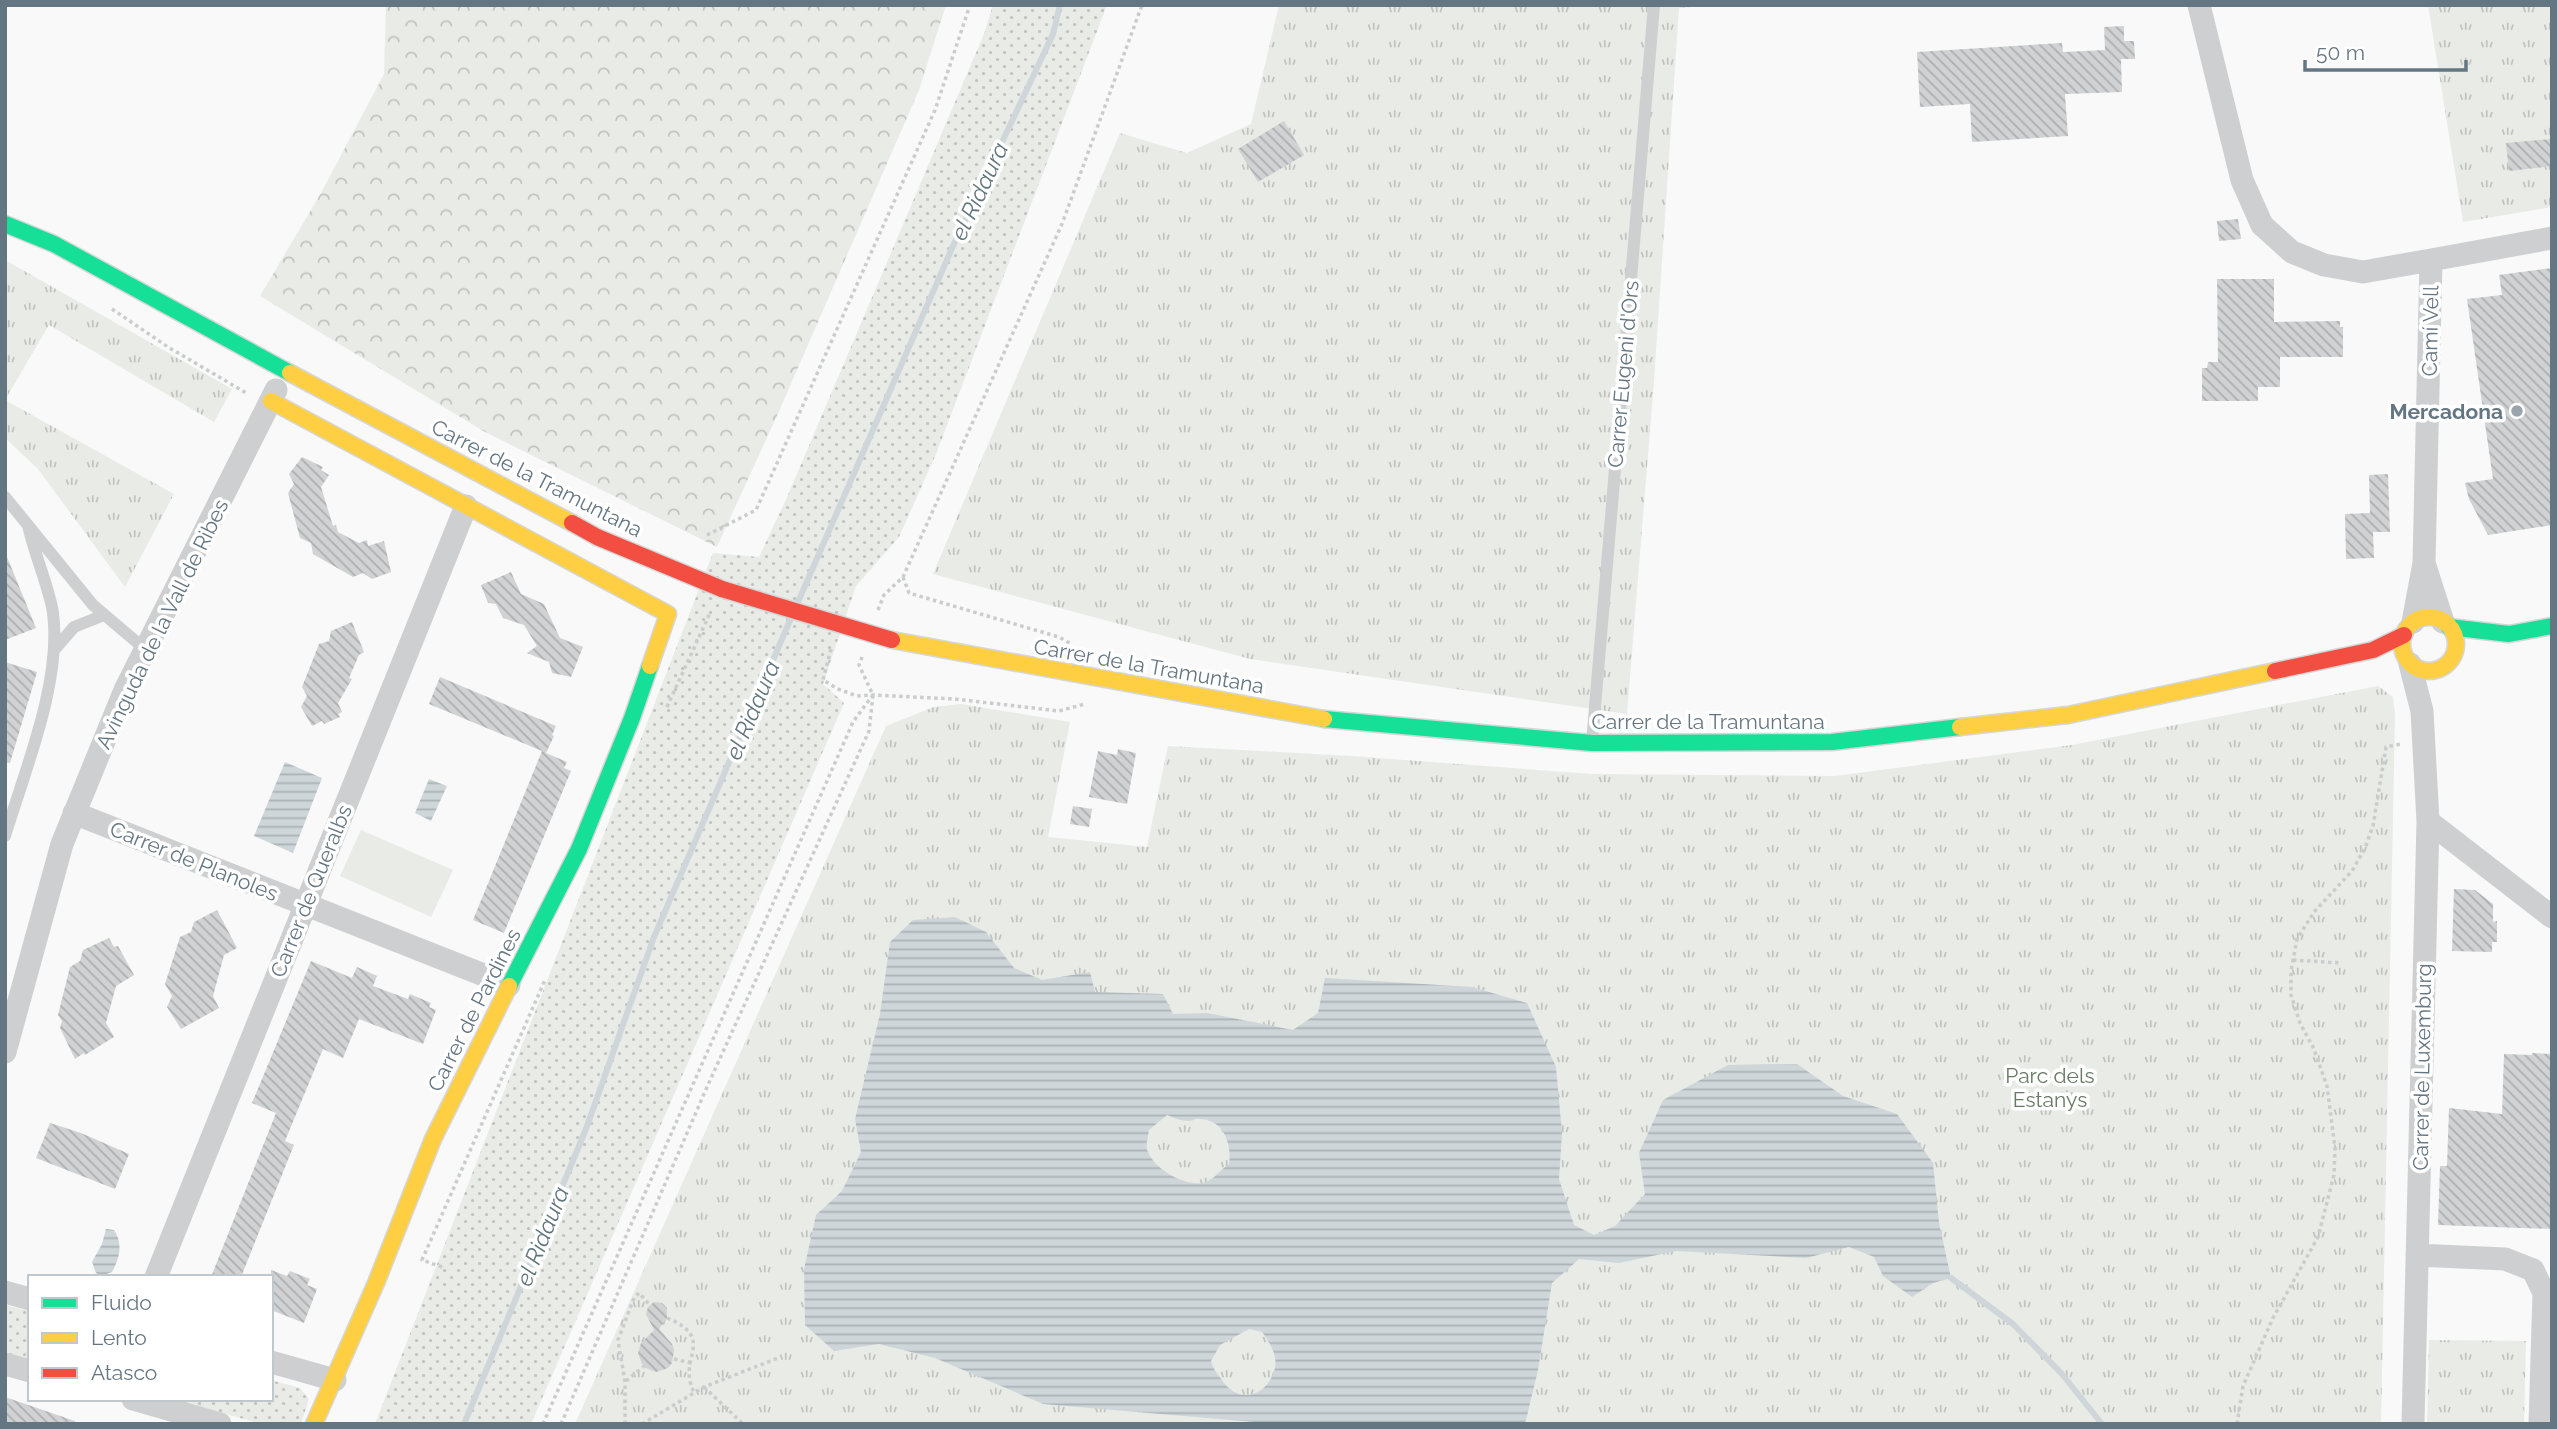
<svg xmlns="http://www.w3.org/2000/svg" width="2557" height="1429" viewBox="0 0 2557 1429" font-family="Raleway,sans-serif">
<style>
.grass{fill:url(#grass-dots)}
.forest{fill:url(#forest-crowns)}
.park{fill:url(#park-tufts)}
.pitch{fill:#e8ebe6}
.water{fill:url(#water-rules);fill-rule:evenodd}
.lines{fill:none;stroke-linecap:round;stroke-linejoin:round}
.stream{stroke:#ced6d9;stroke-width:6}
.building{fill:url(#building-back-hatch)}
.fast-casing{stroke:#d5d6d7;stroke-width:19}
.slow-casing{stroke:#d5d6d7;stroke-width:19}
.jam-casing{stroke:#d5d6d7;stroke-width:19}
.path{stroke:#cbcccd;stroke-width:3.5;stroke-dasharray:3.5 3.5;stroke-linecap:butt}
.lane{stroke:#cecfd0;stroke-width:12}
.street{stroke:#cecfd0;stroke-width:23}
.fast{stroke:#16e098;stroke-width:16}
.slow{stroke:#ffcf43;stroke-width:16}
.jam{stroke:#f24e42;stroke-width:16}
.jam-bridge-casing{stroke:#d5d6d7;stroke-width:19;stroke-linecap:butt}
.jam-bridge{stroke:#f24e42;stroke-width:16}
.poi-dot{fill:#99a4ac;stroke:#fff;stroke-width:2.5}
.labels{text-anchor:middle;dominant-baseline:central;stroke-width:7;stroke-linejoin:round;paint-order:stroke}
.street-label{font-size:21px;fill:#657683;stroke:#fff}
.poi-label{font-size:21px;font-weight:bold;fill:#657683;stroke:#fff;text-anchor:end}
.park-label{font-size:21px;fill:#687a64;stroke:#fff}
.water-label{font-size:23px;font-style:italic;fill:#60757c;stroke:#fff}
</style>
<defs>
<pattern id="grass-dots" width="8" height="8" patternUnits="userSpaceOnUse" patternTransform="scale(1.75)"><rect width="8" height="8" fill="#e8ebe6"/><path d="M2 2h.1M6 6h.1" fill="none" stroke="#c0c3c0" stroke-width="1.8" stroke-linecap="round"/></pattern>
<pattern id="forest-crowns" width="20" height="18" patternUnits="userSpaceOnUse" patternTransform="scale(1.75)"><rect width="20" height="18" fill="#e8ebe6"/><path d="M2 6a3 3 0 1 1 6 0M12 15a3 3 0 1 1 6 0" fill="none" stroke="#c0c3c0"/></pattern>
<pattern id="park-tufts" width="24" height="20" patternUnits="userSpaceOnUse" patternTransform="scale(1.75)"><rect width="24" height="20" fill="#e8ebe6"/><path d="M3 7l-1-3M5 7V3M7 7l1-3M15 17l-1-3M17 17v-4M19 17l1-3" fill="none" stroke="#c0c3c0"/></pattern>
<pattern id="water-rules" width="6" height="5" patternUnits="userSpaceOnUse" patternTransform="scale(1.75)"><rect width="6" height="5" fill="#ced6d9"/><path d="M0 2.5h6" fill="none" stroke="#abb2b5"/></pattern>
<pattern id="building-back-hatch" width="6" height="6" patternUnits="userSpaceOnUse" patternTransform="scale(1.75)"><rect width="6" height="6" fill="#d0d2d3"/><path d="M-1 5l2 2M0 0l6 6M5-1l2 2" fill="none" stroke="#acafb1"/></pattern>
</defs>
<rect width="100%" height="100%" fill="#f9f9f9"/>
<path class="grass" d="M993 5H1107L936 454 899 537 856 586 823 684 844 703 531 1424H375L713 553 759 557 788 495 984 34Z
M5 1305 30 1311V1360L5 1353Z
M271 1380 300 1388 309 1399 301 1424H261L172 1399H271Z"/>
<path class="forest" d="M386 5H946L919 90 780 409 717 547 485 432 260 296 321 193 384 74Z"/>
<path class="park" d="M1279 5H1715L1679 8 1654 381 1627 714 1250 659 933 574 1120 133 1187 153 1251 124Z
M2428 5H2552V207L2463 222Z
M5 260 232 389 214 422 49 325 5 400Z
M5 400 174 494 125 587 38 469 5 438Z
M2378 686 2393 697 2395 715 2381 1424H575L886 726 934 707 961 704 1070 722 1048 837 1147 847 1168 746 1351 756 1592 774 1835 776 2072 745Z
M2429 1340 2526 1341 2524 1424H2427Z"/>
<path class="pitch" d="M361 830 453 870 431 917 340 876Z"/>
<path class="water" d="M285 762 322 778 293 853 254 836Z
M429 779 447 786 431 821 415 813Z
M955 917 986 932 1014 968 1042 980 1090 972 1095 992 1163 994 1173 1014 1207 1013 1293 1030 1318 1013 1325 978 1472 987 1527 1003 1556 1067 1562 1133 1559 1179 1574 1225 1594 1235 1615 1226 1645 1194 1639 1153 1663 1100 1728 1065 1797 1064 1843 1096 1897 1114 1933 1163 1939 1223 1951 1278 1933 1283 1912 1297 1883 1276 1874 1257 1849 1247 1806 1258 1676 1251 1619 1263 1579 1259 1552 1283 1538 1370 1525 1424H1279L1043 1404 935 1358 879 1344 834 1351 805 1325 804 1269 816 1215 842 1191 861 1152 855 1119 880 1014 890 942 913 920ZM1167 1115C1174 1118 1182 1121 1189 1121 1196 1121 1192 1118 1200 1119 1224 1120 1232 1144 1229 1164 1220 1170 1213 1181 1203 1183 1185 1186 1155 1170 1148 1152 1145 1146 1148 1137 1149 1130ZM1249 1329 1262 1332C1269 1341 1278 1356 1275 1368 1268 1396 1239 1406 1222 1380 1217 1373 1213 1369 1211 1361L1220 1345Z
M106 1229 114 1230C123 1243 120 1258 112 1272L101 1276 96 1273 92 1262 102 1244Z"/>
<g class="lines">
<path class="stream" d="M798 602 953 246 1053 34 1060 5
M1951 1278 2013 1324 2062 1374 2102 1424
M464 1424 586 1129 654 937 791 618"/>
</g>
<path class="building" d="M2124 26V41H2134L2135 59H2121L2122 92 2065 94 2068 136 1972 142 1970 104 1920 107 1917 52 2062 43 2063 52 2105 50 2104 27Z
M1284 121 1304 155 1258 182 1238 149Z
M2552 139V166L2509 171 2506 143Z
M2238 219 2241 239 2219 241 2217 221Z
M2552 268V525L2488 535 2469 499 2465 483 2493 479 2467 299 2502 295 2499 275Z
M2217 279H2274V322L2340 321V327H2343V357H2280V387H2258V401H2202V368H2207L2208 362H2218Z
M302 457 323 467 321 470 329 475 321 487 333 526 336 525 338 532 359 543 367 540 368 546 384 541 391 572 372 579 363 573 353 577 313 554 311 543 300 538 288 493 294 484 289 474Z
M2388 474 2390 532H2373L2374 558 2346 559 2345 514 2370 513 2369 475Z
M5 552 36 628 5 640Z
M511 572 521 594 544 604 560 638 583 647 571 677 552 673 549 662 527 653 537 646 524 625 503 618 496 604 488 603 481 585Z
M352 622 364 652 359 655 349 678 352 679 338 703 342 712 338 714 340 717 324 724 322 721 312 726 301 707 307 696 302 687 319 644 329 641 331 631Z
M5 662 37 672 10 763 5 762Z
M440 677 556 726 552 735 554 736 546 753 567 762 564 768 571 771 504 933 473 920 542 751 429 704Z
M1118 749 1136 753 1127 804 1089 797 1098 751 1117 755Z
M1073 806 1092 809 1089 827 1070 824Z
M2454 889 2475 890 2493 904V922L2497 921V942H2492V952L2452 951Z
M217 910 237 948 224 955 213 996 219 1008 181 1029 167 1007 172 996 165 984 180 937 191 932 194 922Z
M109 938 114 947 118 946 134 975 116 986 106 1023 114 1037 85 1055 84 1053 75 1059 60 1028 62 1021 58 1015 70 967 80 961 83 950Z
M311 961 352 978 357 967 377 976 373 986 408 999 410 994 431 1003 429 1007 436 1010 423 1044 359 1019 343 1058 323 1049 285 1141 294 1145 241 1277H211L276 1113 252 1103Z
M2532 1053 2552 1054V1229L2438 1225 2440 1166H2447L2449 1108 2502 1114 2504 1054 2532 1055Z
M50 1123 81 1133 129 1154 115 1189 36 1158Z
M271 1270 287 1276 290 1271 310 1279 307 1285 317 1289 304 1323 271 1310Z
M654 1302 662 1303 667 1308V1318L659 1329 672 1344 674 1350 672 1363 668 1368 656 1372 643 1367 638 1353 641 1343 654 1330 646 1314 648 1307Z
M5 1397 75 1421V1424H5Z"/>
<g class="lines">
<g class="fast-casing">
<path id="fast" d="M5 224 54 244 290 373
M2449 627 2509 634 2552 626
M1324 719 1592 743 1832 742 1960 727
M509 986 579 849 632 718 650 666"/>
</g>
<g class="slow-casing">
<path id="slow" d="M290 373 572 523
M271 401 668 614 650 666
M2402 644a27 27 0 1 1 54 0a27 27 0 1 1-54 0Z
M892 640 1324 719
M1960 727 2068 715 2275 671
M314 1424 376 1283 433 1139 509 986"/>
</g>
<g class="jam-casing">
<path id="jam" d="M572 523 597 537 722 589
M2275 671 2373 650 2404 635"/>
</g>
<path class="path" d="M112 309 168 347 248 394
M707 535 756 510 935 110 970 5
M903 577 909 593 1059 637 1071 644
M878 610 884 595 903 577 1062 224 1142 5
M831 649 823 680 838 689 857 696 873 695 955 699 1059 711 1085 704
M667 707 710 613
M2293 960 2341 963
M442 1267 422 1260 545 980
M667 1318C718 1339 676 1358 694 1392
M674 1359 691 1363
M626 1381 643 1367
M704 1387 743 1424
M543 1424 853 722 872 696
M561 1424 707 1087 869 731 873 695 859 665 862 657
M625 1424V1382L618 1340 634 1298 639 1293 650 1305
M642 1424 704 1387 778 1358
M2237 1424 2243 1386 2273 1318 2318 1237 2334 1175 2335 1148 2327 1086 2313 1047 2300 1023 2291 995V971L2297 939 2314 912 2352 871 2365 848 2373 826 2386 747 2401 744"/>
<path class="lane" d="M5 497 93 605 146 650
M55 649 74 627 104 615
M1592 743 1654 5
M5 836C25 770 62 681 53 613 49 586 34 554 28 525"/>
<path class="street" d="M2199 5 2242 180 2262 225 2292 252 2324 265 2363 272 2431 260 2424 563 2413 622
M2431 260 2552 238
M2425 566 2443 622
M2410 664 2422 711 2428 821 2413 1424
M74 813 509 985
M2428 821 2552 917
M5 1052 62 844 125 690 276 390
M2417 1255 2505 1259 2533 1270 2544 1293 2540 1424
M156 1277 466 506
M5 1292 30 1299
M271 1362 335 1380
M5 1364 30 1371
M133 1399 220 1424"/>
<use href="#fast" class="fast"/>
<use href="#slow" class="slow"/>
<use href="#jam" class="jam"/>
<g class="jam-bridge-casing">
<path id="jam-bridge" d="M722 589 892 640"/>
</g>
<use href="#jam-bridge" class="jam-bridge"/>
</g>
<circle class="poi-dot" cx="2517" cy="411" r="7"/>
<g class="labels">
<g class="street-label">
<text transform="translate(2430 331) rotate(-89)">Camí Vell</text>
<text transform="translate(1623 374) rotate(-85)">Carrer Eugeni d'Ors</text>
<text transform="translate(537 478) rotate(27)">Carrer de la Tramuntana</text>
<text transform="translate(162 624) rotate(-64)">Avinguda de la Vall de Ribes</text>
<text transform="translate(1149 666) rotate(10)">Carrer de la Tramuntana</text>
<text x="1708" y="721">Carrer de la Tramuntana</text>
<text transform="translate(194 861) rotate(22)">Carrer de Planoles</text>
<text transform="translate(311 891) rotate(-68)">Carrer de Queralbs</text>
<text transform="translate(474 1010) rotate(-63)">Carrer de Pardines</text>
<text transform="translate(2422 1067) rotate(-89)">Carrer de Luxemburg</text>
</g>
<g class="poi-label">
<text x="2503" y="411">Mercadona</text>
</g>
<g class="park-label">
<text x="2050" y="1075">Parc dels<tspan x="2050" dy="24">Estanys</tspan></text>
</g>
<g class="water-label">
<text transform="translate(979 191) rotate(-65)">el Ridaura</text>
<text transform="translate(752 710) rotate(-67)">el Ridaura</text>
<text transform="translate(542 1236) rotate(-68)">el Ridaura</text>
</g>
</g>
<rect width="2557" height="1429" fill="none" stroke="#657683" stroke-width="14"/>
<rect x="28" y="1275" width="245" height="126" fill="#ffffff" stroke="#c1c8cd" stroke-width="2"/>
<rect x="42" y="1298" width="35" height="10" fill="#16e098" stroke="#c1c8cd" stroke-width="2"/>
<text x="91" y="1310" font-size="21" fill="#657683">Fluido</text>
<rect x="42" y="1333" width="35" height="10" fill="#ffcf43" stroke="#c1c8cd" stroke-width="2"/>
<text x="91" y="1345" font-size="21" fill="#657683">Lento</text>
<rect x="42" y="1368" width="35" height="10" fill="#f24e42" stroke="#c1c8cd" stroke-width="2"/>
<text x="91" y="1380" font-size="21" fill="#657683">Atasco</text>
<path d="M2305 60v10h161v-10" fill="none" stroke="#657683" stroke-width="3.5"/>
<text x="2316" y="60" font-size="21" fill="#657683" stroke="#ffffff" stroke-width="5" paint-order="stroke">50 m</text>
</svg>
